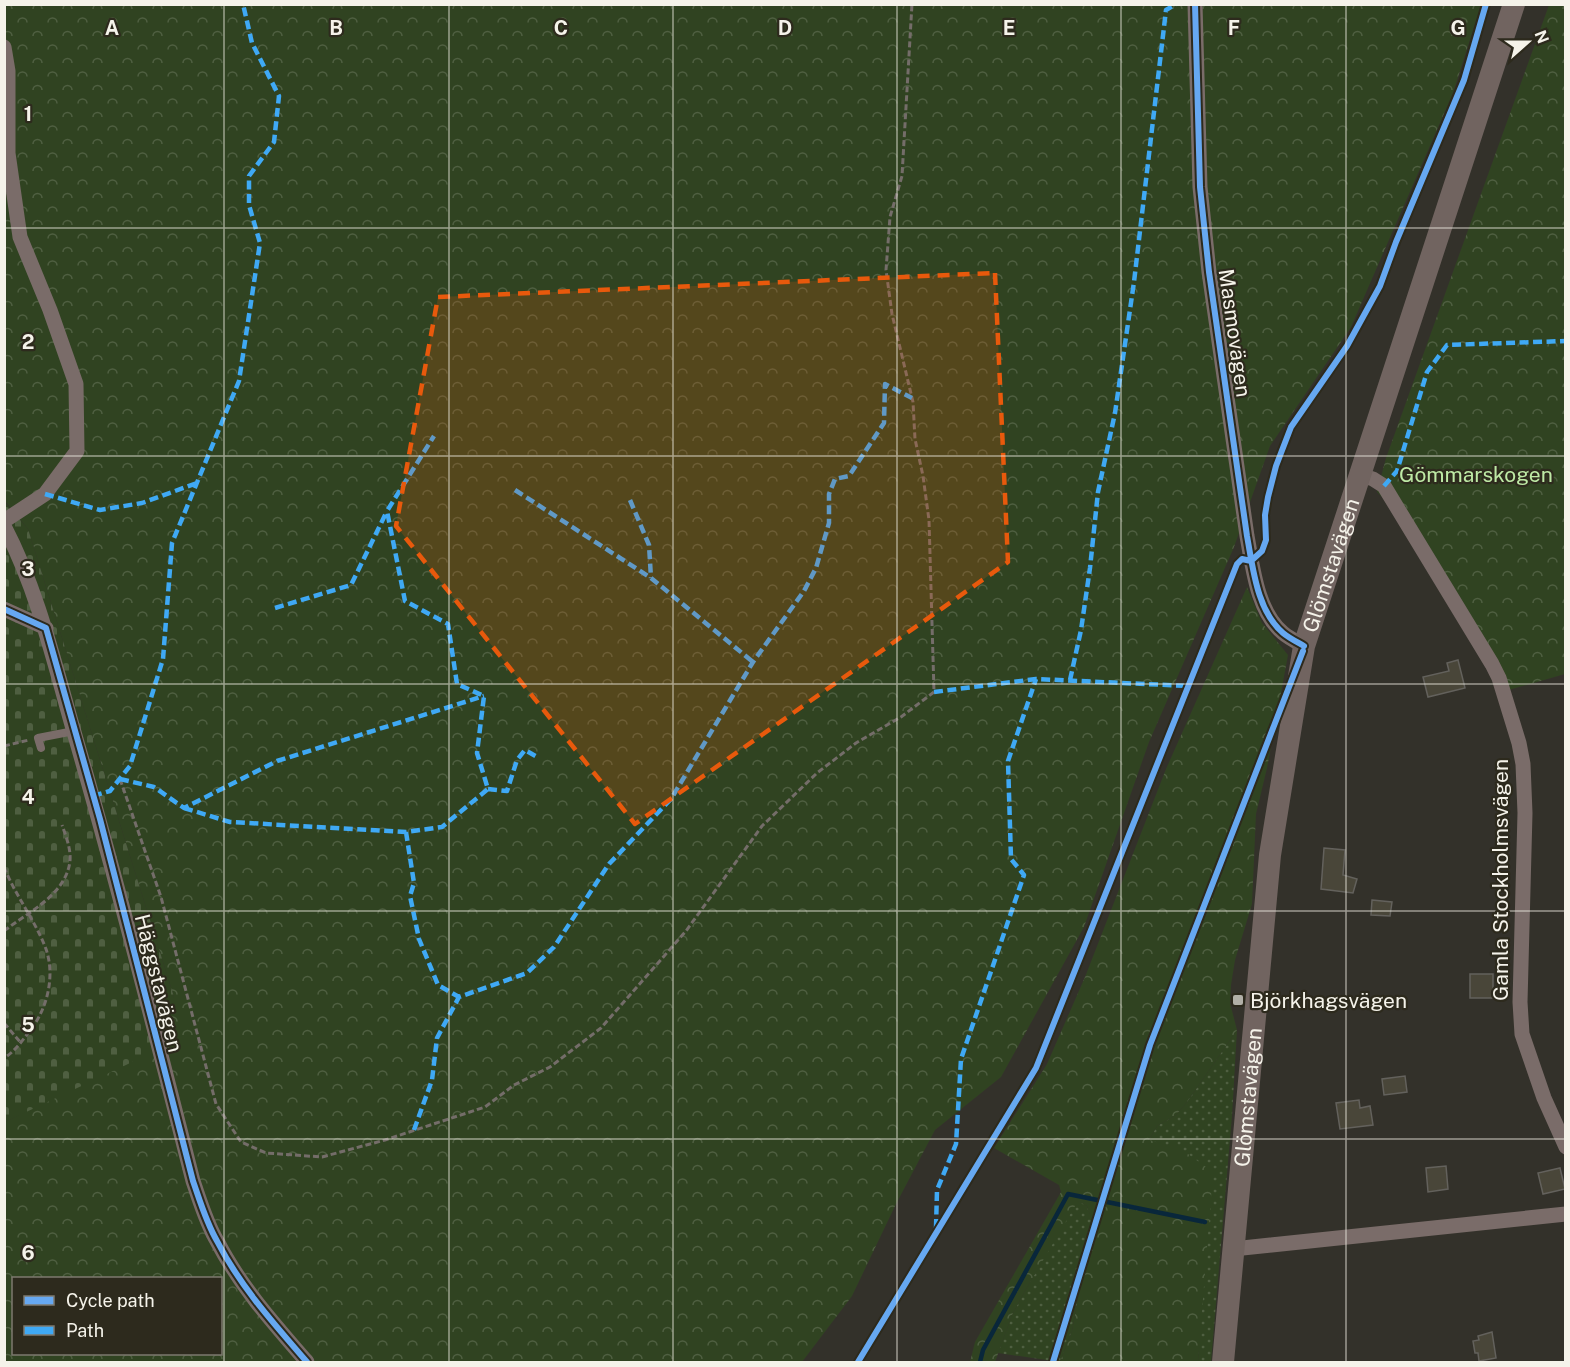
<svg xmlns="http://www.w3.org/2000/svg" width="1570" height="1367" viewBox="0 0 1570 1367" font-family="'Public Sans',sans-serif">
<style>
.grass{fill:url(#grass-dots)}
.forest{fill:url(#forest-crowns);fill-rule:evenodd}
.cemetery{fill:url(#cemetery-stones)}
.lines{fill:none;stroke-linecap:round;stroke-linejoin:round}
.stream{stroke:#09273b;stroke-width:4.5}
.building{fill:#494639;stroke:#63615c;stroke-width:1.5}
.path{stroke:#746d69;stroke-width:3;stroke-dasharray:6 3;stroke-linecap:butt}
.service{stroke:#7a6c69;stroke-width:8}
.minor{stroke:#7a6c69;stroke-width:15}
.secondary{stroke:#716460;stroke-width:22}
.quiet{stroke:#3fa9f5;stroke-width:4.5;stroke-dasharray:9 4.5;stroke-linecap:butt}
.cycleway-casing{stroke:#2d2a1d;stroke-width:10}
.cycleway{stroke:#66a8f1;stroke-width:6}
.marked{fill:#e8590c;fill-opacity:0.2;stroke:#e8590c;stroke-width:4.5;stroke-dasharray:12 8;stroke-linejoin:round}
.grid{fill:none;stroke:#f5f3ea;stroke-width:1.5;stroke-opacity:0.55}
.poi-dot{fill:#b1afa7;stroke:#2d2a1d;stroke-width:2}
.labels{text-anchor:middle;dominant-baseline:central;stroke-width:4.5;stroke-linejoin:round;paint-order:stroke}
.street-label{font-size:21px;fill:#f5f3ea;stroke:#2d2a1d}
.park-label{font-size:21px;fill:#bee9a5;stroke:#2d2a1d}
.poi-label{font-size:21px;fill:#f5f3ea;stroke:#2d2a1d;text-anchor:start}
.grid-label{font-size:20px;text-anchor:middle;font-weight:bold;fill:#f5f3ea;stroke:#2d2a1d;stroke-width:4.5;stroke-linejoin:round;paint-order:stroke}
</style>
<defs>
<pattern id="grass-dots" width="8" height="8" patternUnits="userSpaceOnUse" patternTransform="scale(1.5)"><rect width="8" height="8" fill="#304321"/><path d="M2 2h.1M6 6h.1" fill="none" stroke="#4f5f41" stroke-width="1.8" stroke-linecap="round"/></pattern>
<pattern id="forest-crowns" width="20" height="18" patternUnits="userSpaceOnUse" patternTransform="scale(1.5)"><rect width="20" height="18" fill="#304321"/><path d="M2 6a3 3 0 1 1 6 0M12 15a3 3 0 1 1 6 0" fill="none" stroke="#4f5f41"/></pattern>
<pattern id="cemetery-stones" width="16" height="16" patternUnits="userSpaceOnUse" patternTransform="scale(1.5)"><rect width="16" height="16" fill="#304321"/><path d="M2 7V4a2 2 0 0 1 4 0v3zM10 15v-3a2 2 0 0 1 4 0v3z" fill="#4f5f41"/></pattern>
</defs>
<rect width="100%" height="100%" fill="#33312a"/>
<path class="grass" d="M1237 1030 1232 1116 1211 1362H1198L1201 1302 1149 1140 1157 1126 1176 1115 1187 1102Z
M1077 1200 1087 1206 1092 1220 1072 1331 1060 1362 998 1353 1012 1315 1025 1291Z"/>
<path class="forest" d="M5 5H1481L1453 93 1351 327 1270 446 1234 547 1149 742 1084 927 1001 1077 935 1130 896 1204 852 1296 802 1362H5V1122L39 1105 174 997 28 529 5 501ZM14 1278H220V1354H14Z
M1549 5H1565V674L1498 693 1487 667 1386 501 1377 492 1386 458Z
M1247 587 1262 623 1288 655 1267 768 1256 814 1252 904 1235 960 1231 985 1230 1003 1237 1030 1187 1102 1176 1115 1157 1126 1149 1140 1181 1149 1213 1172 1198 1362H1060L1072 1331 1092 1221 1087 1206 1078 1201 1025 1291 1012 1315 995 1362H970L975 1342 1061 1192 1059 1185 994 1148 1047 1064 1085 977 1166 769Z"/>
<path class="cemetery" d="M4 501 28 529 174 997 145 1056 5 1122Z"/>
<g class="lines">
<path class="stream" d="M980 1362 983 1350 1068 1194 1205 1222"/>
</g>
<path class="building" d="M1458 660 1465 688 1428 697 1423 677 1449 671 1447 663Z
M1324 848 1345 850 1343 875 1357 879 1353 893 1321 889Z
M1372 900 1392 902 1390 916 1371 915Z
M1470 974H1493V998H1470Z
M1405 1076 1407 1092 1384 1095 1382 1079Z
M1359 1100 1360 1108 1370 1106 1373 1125 1340 1129 1336 1103Z
M1446 1166 1448 1189 1428 1192 1426 1168Z
M1560 1168 1565 1189 1543 1194 1538 1173Z
M1492 1332 1496 1358 1479 1361 1478 1353H1475L1473 1341 1479 1340 1478 1336Z"/>
<g class="lines">
<path class="path" d="M4 746 29 740
M120 779 161 897 216 1104 241 1142 266 1153 322 1157 385 1140 485 1107 514 1085 550 1067 601 1028 686 931 762 826 817 773 856 743 901 717 934 692 929 520 923 476 915 439 913 402 892 314 886 270 890 217 902 176 912 4
M4 867C15 895 35 920 46 949 55 975 48 1006 32 1028 24 1038 16 1051 4 1058
M4 931C28 912 66 895 70 861 71 849 66 836 62 825
M4 1023 21 1043"/>
<path class="service" d="M41 748 38 738 74 731"/>
<path class="minor" d="M1195 4 1200 187 1209 272 1247 536C1253 568 1257 611 1283 633 1289 638 1297 642 1304 646
M4 47 8 71V153L20 237 50 310 76 384 77 451 45 494 4 521
M1361 475 1373 479 1384 486 1492 664 1499 678 1519 743 1523 764 1525 813 1520 1002 1522 1034 1544 1098 1566 1147
M4 526C38 591 54 662 74 732 117 881 155 1031 193 1181 200 1201 206 1222 217 1241 240 1286 274 1324 307 1362
M4 609 46 628
M1233 1249 1566 1214"/>
<path class="secondary" id="s1" d="M1223 1362 1270 855 1304 646 1514 4"/>
<path class="quiet" d="M1384 486 1397 471 1427 372 1447 345 1566 341
M515 490 651 578 753 662
M45 494 100 510 142 503 197 483
M630 500 649 545 651 578
M275 608 351 585 387 511
M1070 680 1081 630 1090 568 1098 492 1115 413 1134 282 1166 10 1176 4
M934 692 1036 679 1188 686
M120 779 154 787 184 808 277 761 484 696
M488 789 507 791 517 760 525 750 539 758
M93 796 110 791 130 766 163 659 172 543 239 381 260 243 249 205V176L274 142 279 96 252 43 243 4
M184 808 230 822 406 832 442 827 488 789 477 753 484 696 457 684 448 624 405 601 387 511 434 436
M406 832 414 883 410 896 419 939 438 985 459 997
M414 1130 432 1080 437 1038 459 997 527 973 554 947 609 864 671 799 753 662 804 591 816 568 829 523V494L835 479 849 476 884 423 885 384 912 398
M936 1228 937 1190 956 1144 961 1059 1024 875 1011 859 1008 761 1036 679"/>
<g class="cycleway-casing">
<path id="cycleway" d="M1195 4 1200 187 1209 272 1247 536C1253 568 1257 611 1283 633 1289 638 1297 642 1304 646
M4 609 46 628 100 819 193 1181C200 1201 206 1222 217 1241 240 1286 274 1324 307 1362
M858 1362 1036 1068 1237 564 1242 559 1251 561 1262 551 1266 540 1265 515 1268 497 1276 466 1291 427 1347 346 1380 286 1396 242 1464 80 1486 4
M1053 1362 1150 1045 1303 651"/>
</g>
<use href="#cycleway" class="cycleway"/>
</g>
<path class="marked" d="M995 273 1008 562 635 824 396 526 438 297Z"/>
<path class="grid" d="M224 4V1362M449 4V1362M673 4V1362M897 4V1362M1121 4V1362M1346 4V1362M4 228H1566M4 456H1566M4 684H1566M4 911H1566M4 1139H1566"/>
<rect class="poi-dot" x="1232" y="994" width="12" height="12" rx="3"/>
<g class="labels">
<g class="street-label">
<text transform="translate(1235 333) rotate(82)">Masmovägen</text>
<text stroke="none"><textPath href="#s1" startOffset="806">Glömstavägen</textPath></text>
<text transform="translate(1500 880) rotate(-90)">Gamla Stockholmsvägen</text>
<text transform="translate(159 983) rotate(76)">Häggstavägen</text>
<text stroke="none"><textPath href="#s1" startOffset="266">Glömstavägen</textPath></text>
</g>
<g class="park-label">
<text x="1476" y="474">Gömmarskogen</text>
</g>
<g class="poi-label">
<text x="1250" y="1000">Björkhagsvägen</text>
</g>
</g>
<g class="grid-label">
<text x="112" y="35">A</text>
<text x="336" y="35">B</text>
<text x="561" y="35">C</text>
<text x="785" y="35">D</text>
<text x="1009" y="35">E</text>
<text x="1234" y="35">F</text>
<text x="1458" y="35">G</text>
<text x="28" y="121">1</text>
<text x="28" y="349">2</text>
<text x="28" y="576">3</text>
<text x="28" y="804">4</text>
<text x="28" y="1032">5</text>
<text x="28" y="1260">6</text>
</g>
<rect width="1570" height="1367" fill="none" stroke="#f5f3ea" stroke-width="12"/>
<rect x="12" y="1277" width="210" height="78" fill="#2d2a1d" stroke="#7d7a6f" stroke-width="1.5"/>
<rect x="24" y="1296" width="30" height="9" fill="#66a8f1" stroke="#7d7a6f" stroke-width="1.5"/>
<text x="66" y="1307" font-size="18" fill="#f5f3ea">Cycle path</text>
<rect x="24" y="1326" width="30" height="9" fill="#3fa9f5" stroke="#7d7a6f" stroke-width="1.5"/>
<text x="66" y="1337" font-size="18" fill="#f5f3ea">Path</text>
<g transform="translate(1528 42) rotate(69)" stroke="#2d2a1d" stroke-width="4.5" paint-order="stroke">
<path d="M0-4.5L10 22L0 15L-10 22Z" fill="#f5f3ea"/>
<text y="-9" font-size="16" font-weight="bold" text-anchor="middle" fill="#f5f3ea">N</text>
</g>
</svg>
